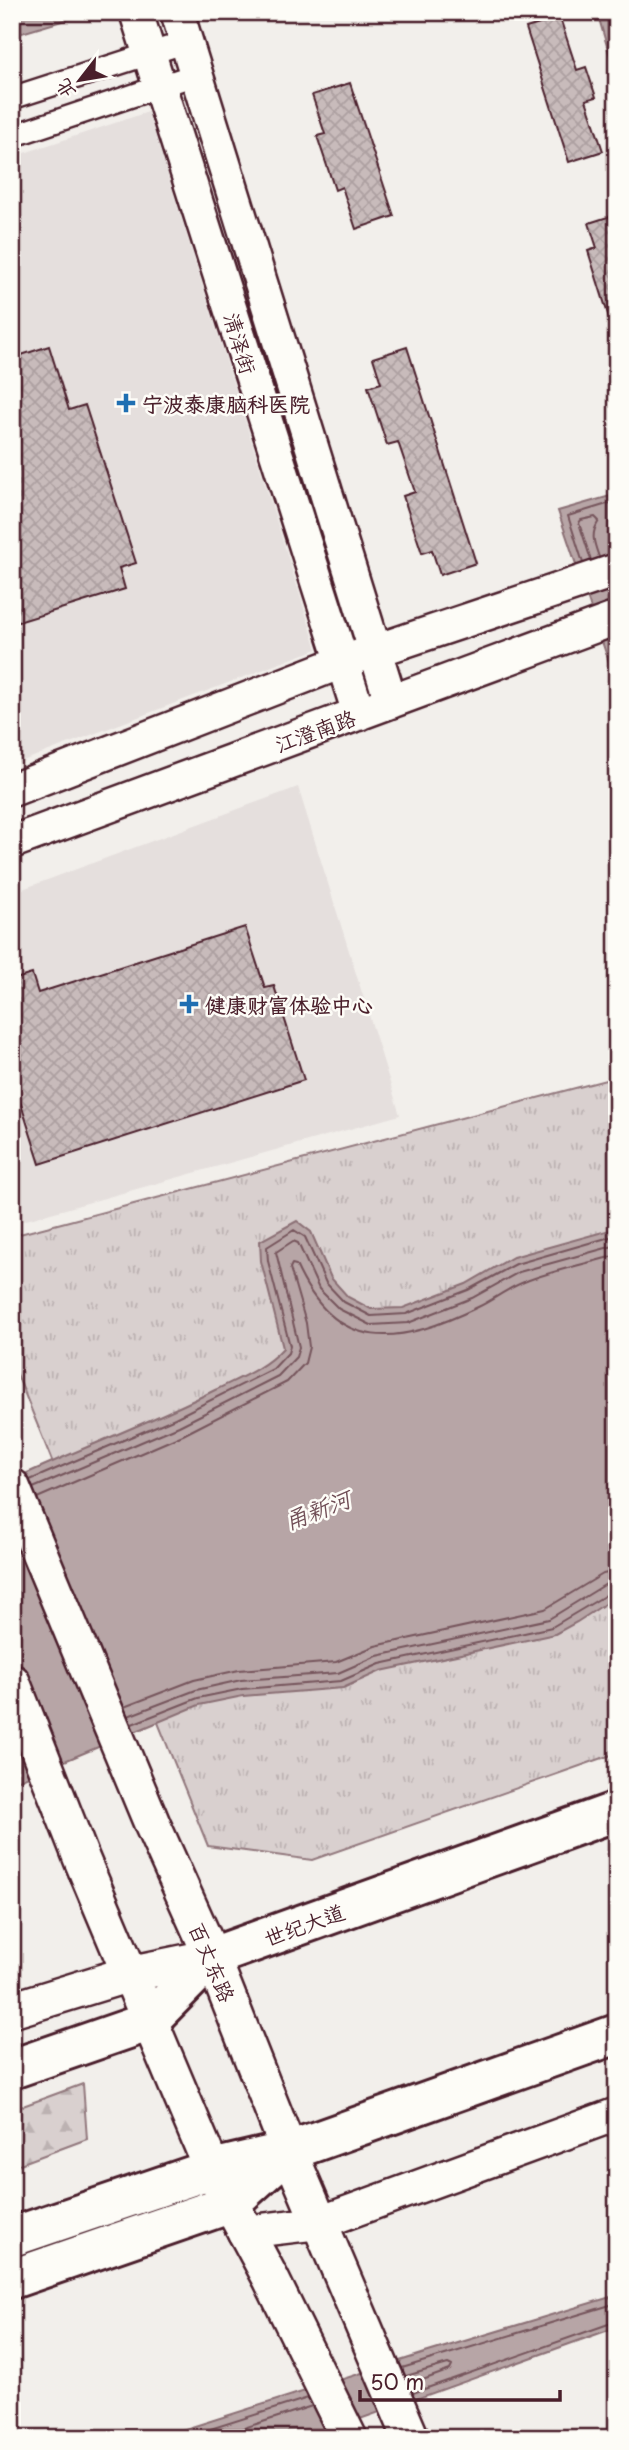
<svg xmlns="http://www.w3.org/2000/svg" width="629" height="2450" viewBox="0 0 629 2450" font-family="'Playpen Sans','LXGW WenKai TC',sans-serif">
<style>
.built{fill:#e5dfdd}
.forest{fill:url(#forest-firs);stroke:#92787d;stroke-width:2}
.park{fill:url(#park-tufts);stroke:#92787d;stroke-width:2}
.water{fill:#b7a5a6;stroke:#8b6f75;stroke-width:2}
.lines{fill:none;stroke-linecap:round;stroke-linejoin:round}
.shore{stroke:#76555c;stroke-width:2}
.building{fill:url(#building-cross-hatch);stroke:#4a1f2b;stroke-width:2}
.street-casing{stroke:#4a1f2b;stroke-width:26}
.secondary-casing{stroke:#4a1f2b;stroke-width:37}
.primary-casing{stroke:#4a1f2b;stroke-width:40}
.highway-casing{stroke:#4a1f2b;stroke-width:44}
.street{stroke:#fdfcf7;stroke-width:21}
.secondary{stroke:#fdfcf7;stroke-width:32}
.primary{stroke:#fdfcf7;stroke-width:35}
.highway{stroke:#fdfcf7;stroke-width:38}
.poi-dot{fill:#1f6fb2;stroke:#fdfcf7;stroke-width:2.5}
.labels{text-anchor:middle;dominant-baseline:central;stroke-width:5;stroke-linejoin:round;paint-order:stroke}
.street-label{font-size:21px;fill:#4a1f2b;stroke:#fdfcf7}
.poi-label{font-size:21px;font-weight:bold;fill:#4a1f2b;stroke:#fdfcf7;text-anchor:start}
.water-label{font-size:23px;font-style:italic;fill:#704e56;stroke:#fdfcf7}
</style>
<defs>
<pattern id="forest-firs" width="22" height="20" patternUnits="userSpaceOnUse" patternTransform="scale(1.75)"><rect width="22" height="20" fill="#d9d0cf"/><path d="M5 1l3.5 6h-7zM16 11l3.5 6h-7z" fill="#bcb2b2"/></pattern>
<pattern id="park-tufts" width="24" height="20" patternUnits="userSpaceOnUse" patternTransform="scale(1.75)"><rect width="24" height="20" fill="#d9d0cf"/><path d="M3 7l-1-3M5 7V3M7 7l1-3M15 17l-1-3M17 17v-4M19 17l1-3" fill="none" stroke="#bcb2b2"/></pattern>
<pattern id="building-cross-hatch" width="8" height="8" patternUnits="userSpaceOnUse" patternTransform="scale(1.75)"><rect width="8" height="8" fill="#c8bbbb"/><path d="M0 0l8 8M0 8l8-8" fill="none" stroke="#ada0a1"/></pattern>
</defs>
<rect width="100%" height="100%" fill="#f2efeb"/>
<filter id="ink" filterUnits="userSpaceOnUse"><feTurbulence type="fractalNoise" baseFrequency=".0143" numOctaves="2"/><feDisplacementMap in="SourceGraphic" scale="14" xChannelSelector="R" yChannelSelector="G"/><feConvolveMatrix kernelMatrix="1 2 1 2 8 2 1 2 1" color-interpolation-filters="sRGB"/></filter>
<g filter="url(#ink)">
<path class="built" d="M148 112 317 649 12 765V157Z
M298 787 400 1115 12 1224V893Z"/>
<path class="forest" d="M83 2084 87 2139 12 2167V2110Z"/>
<path class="park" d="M617 1077V1753L312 1860 208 1846 12 1362V1236Z"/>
<path class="water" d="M12 12H92L12 36Z
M597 12H617V80Z
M617 494V531L608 534 617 561V686L558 511Z
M297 1221 311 1232 331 1278 348 1297 371 1309 403 1308 466 1284 513 1257 617 1228V1596L577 1622 555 1634 381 1671 343 1688 243 1696 199 1705 12 1783V1480C79 1449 149 1423 215 1390 240 1378 265 1368 283 1348L261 1261 260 1241Z
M617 2295V2327L307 2438H96L129 2432 179 2431 425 2353Z"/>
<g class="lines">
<path class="shore" d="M591 560 579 523 581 520 595 517 599 521C590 534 594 543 599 557
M583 563 568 516 617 501
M30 1480 175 1418 273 1369 288 1353 290 1346 268 1261 267 1247 294 1230 305 1237 326 1283 344 1302 371 1316 406 1314 468 1290 516 1264 617 1235
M33 1488 179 1426 278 1376 296 1357 299 1347 276 1252 293 1241 298 1243 319 1289 339 1309 371 1325 408 1323 472 1298 519 1272 617 1245
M37 1498 183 1435 287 1382 305 1363 309 1347 306 1323 290 1268 292 1264 296 1265C337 1356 400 1345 478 1307 493 1300 508 1288 524 1282 554 1270 586 1264 617 1255
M124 1707 194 1680 239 1670 336 1662 375 1646 545 1609 603 1574 617 1571
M128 1716 196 1690 241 1680 338 1673 377 1656 549 1619 606 1584 617 1582
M132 1724 198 1698 242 1689 341 1681 380 1664 552 1627 611 1592 617 1591
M402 2368 617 2303
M406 2376 448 2364 452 2366 450 2370 409 2385
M413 2393 617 2321
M182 2438 308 2398
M213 2438 312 2406"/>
</g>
<path class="building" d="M560 18 577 70 586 67 596 97 586 100 603 151 569 162 526 28Z
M350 83 394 216 356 229 342 187 335 190 317 136 325 134 312 95Z
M617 214V326L612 327 588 251 597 248 589 223Z
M49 346 69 410 85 405 136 563 119 568 125 589 12 624V358Z
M407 347 476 563 440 575 432 550 422 553 403 496 415 492 398 442 387 445 368 387 381 383 373 358Z
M245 927 265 988 274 986 304 1080 40 1164 12 1076V980L32 974 38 993Z"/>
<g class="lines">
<g class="street-casing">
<path id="street" d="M12 98 186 42
M12 136 197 74"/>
</g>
<g class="secondary-casing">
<path id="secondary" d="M136 12 359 714
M177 12 391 702
M12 790 342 662 617 570
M12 842 617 618
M244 2232 319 2223 617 2114"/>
</g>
<g class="primary-casing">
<path id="primary" d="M12 1487 153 1826 212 1957 289 2151 411 2438
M12 1682 82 1860 212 2169 271 2279 349 2438
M12 2010 129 1974 212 1957"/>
</g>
<g class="highway-casing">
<path id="highway" d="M12 2069 148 2022 212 1957 617 1811
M12 2237 212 2169 289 2151 617 2034
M12 2279 229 2204 286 2153"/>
</g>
<use href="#street" class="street"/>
<use href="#secondary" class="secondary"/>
<use href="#primary" class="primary"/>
<use href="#highway" class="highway"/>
</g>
</g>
<g class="poi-dot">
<path d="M122.5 392.5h7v7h7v7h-7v7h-7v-7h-7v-7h7z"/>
<path d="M185.5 993.5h7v7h7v7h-7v7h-7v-7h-7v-7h7z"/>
</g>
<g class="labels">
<g class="street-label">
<text transform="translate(241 343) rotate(73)">清泽街</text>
<text transform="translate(315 730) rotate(-20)">江澄南路</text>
<text transform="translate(304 1924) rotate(-20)">世纪大道</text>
<text transform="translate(213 1962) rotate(67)">百丈东路</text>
</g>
<g class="poi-label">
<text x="142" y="403">宁波泰康脑科医院</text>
<text x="205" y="1004">健康财富体验中心</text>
</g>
<g class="water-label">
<text transform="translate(317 1509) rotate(-21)">甬新河</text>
</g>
</g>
<rect width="629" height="2450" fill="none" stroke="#fdfcf7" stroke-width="42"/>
<rect x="21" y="21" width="587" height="2408" fill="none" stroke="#4a1f2b" stroke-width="2.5" filter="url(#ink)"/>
<g transform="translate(80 80) rotate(239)" stroke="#fdfcf7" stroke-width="5" paint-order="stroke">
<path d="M0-5L12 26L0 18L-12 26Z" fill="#4a1f2b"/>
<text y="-10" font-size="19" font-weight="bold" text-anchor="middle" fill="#4a1f2b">北</text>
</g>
<path d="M360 2390v10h200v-10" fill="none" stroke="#4a1f2b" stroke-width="3.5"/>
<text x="370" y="2390" font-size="21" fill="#4a1f2b" stroke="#fdfcf7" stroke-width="5" paint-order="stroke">50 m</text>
</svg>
